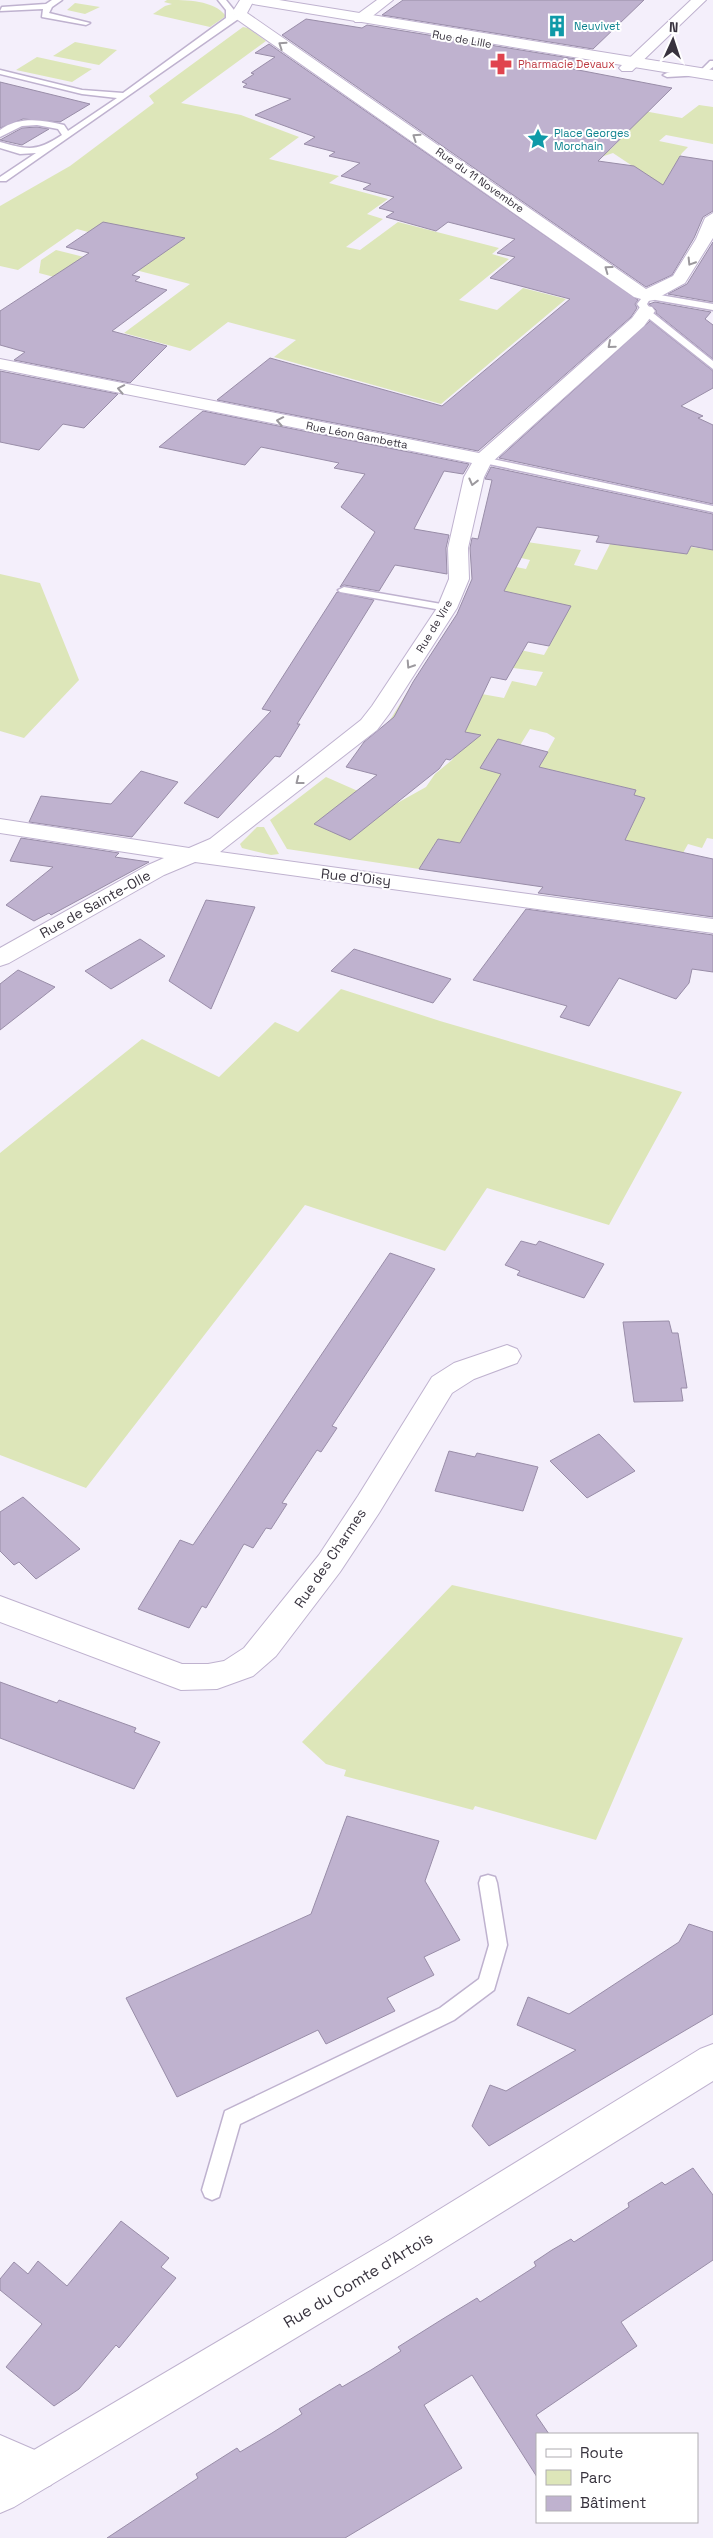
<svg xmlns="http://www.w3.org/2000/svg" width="713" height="2538" viewBox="0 0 713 2538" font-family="'Space Grotesk',sans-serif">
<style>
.green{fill:#dde6b9}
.building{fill:#bfb2cf;stroke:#998da8}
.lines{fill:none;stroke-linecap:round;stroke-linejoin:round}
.lane-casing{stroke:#bfb2cf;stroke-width:3}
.street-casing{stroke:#bfb2cf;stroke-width:2}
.secondary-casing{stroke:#bfb2cf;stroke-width:2}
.lane{fill:#fff;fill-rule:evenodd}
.street{fill:#fff;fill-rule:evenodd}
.secondary{fill:#fff;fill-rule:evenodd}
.oneway{stroke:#9c999e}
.labels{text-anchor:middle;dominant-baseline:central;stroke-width:4;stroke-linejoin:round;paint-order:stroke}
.far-culture-label{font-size:11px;fill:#0d838f;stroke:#fff;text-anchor:start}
.far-street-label{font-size:11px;fill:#38333e;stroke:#fff}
.far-health-label{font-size:11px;fill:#be3a42;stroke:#fff;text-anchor:start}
.street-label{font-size:14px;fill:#38333e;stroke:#fff}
.near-street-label{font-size:16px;fill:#38333e;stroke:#fff}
</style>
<rect width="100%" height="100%" fill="#f4effb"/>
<path class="green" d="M167 0C186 0 214 0 226 16L210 27 153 14 165 6 172 4 164 2Z
M75 3 100 7 85 14 67 10Z
M243 27 248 28 266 41 181 103 241 115 299 137 269 159 339 176 329 183 388 199 367 214 383 219 346 247 360 250 398 222 499 248 492 254 509 259 459 300 497 310 523 288 566 299 441 404 274 357 296 340 228 322 190 351 124 333 190 284 116 265 88 286 39 273 41 260 56 250 92 259 118 240 77 229 18 270 0 266V206L70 166 154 103 149 96Z
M75 42 117 50 99 65 53 56Z
M37 57 92 69 72 82 16 70Z
M699 105 713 107V144L666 135 659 141 688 147 682 153 644 217 592 176 631 165 613 153 601 157 585 145 610 150 635 124 633 109 682 118Z
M527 542 581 550 574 565 597 570 610 544 618 545 620 542 687 554 691 547 713 550V839L707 838 702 848 688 844 683 853 620 849 645 798 634 795 636 790 539 767 555 738 547 733 530 729 460 844 438 839 419 869 287 849 270 820 326 777 392 806 426 787 435 774 452 760 470 733 390 720 408 691 454 689 504 698 512 681 536 686 543 672 476 663 481 642 544 655 553 639 504 591 516 567 526 569 530 560 517 557Z
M0 574 40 583 79 680 24 738 0 731Z
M257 827H264L279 854 271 855 242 848 240 844Z
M341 989 440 1021 682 1092 609 1225 487 1188 445 1251 305 1205 86 1488 0 1455V1153L142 1039 219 1077 275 1022 298 1032Z
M452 1585 683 1638 596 1840 475 1806 473 1810 344 1776 346 1770 326 1764 302 1742Z"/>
<path class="building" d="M403 0H644L593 49 382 15Z
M306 19 362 28 367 25 582 60 573 69 672 88 598 161 634 166 663 185 680 156 713 161V211L703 217 694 238 672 275 646 287 282 35Z
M269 44 638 300 635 304 637 308 631 317 478 451 217 400 270 358 442 406 570 299 490 278 515 257 497 253 515 239 448 222 436 231 386 217 394 212 379 208 394 197 363 189 371 184 341 176 360 163 329 156 335 152 304 144 315 137 255 115 291 99 243 87 247 84 242 82 254 74 251 73 275 57 255 53Z
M0 82 90 104 60 122 23 119 0 128Z
M37 127 49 129 22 145 0 140 22 128Z
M103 222 185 238 132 275 140 277 135 281 167 290 112 331 167 346 130 383 14 360 25 352 0 345V311L89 253 66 247Z
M713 242V302L668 294 687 284Z
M655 302 711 312 705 319 713 325V359L656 313V310L649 304Z
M650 321 713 371V388L681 406 703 416 698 418 713 425V504L499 458Z
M0 371 118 394 84 428 63 424 39 450 0 442Z
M203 411 469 464 463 474 444 471 414 529 449 535 446 548 447 574 395 565 379 591 344 585 340 587 375 532 341 507 365 474 334 468 339 463 261 447 245 465 159 447Z
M491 467 713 514V550L691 546 687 554 596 542 599 536 537 527 504 591 571 606 549 646 528 642 506 680 491 677 465 732 481 735 450 760 446 759 439 769 350 840 314 824 377 775 346 767 364 742 394 717 413 682 457 614 472 579 470 548 472 538 478 539 492 480 485 479Z
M337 592 374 600 297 724H300L280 757 275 756 218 818 184 803 271 711 262 709Z
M498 739 548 752 539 767 636 790 634 795 645 798 625 840 713 859V917L538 893 543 887 419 869 438 839 460 843 501 774 480 768Z
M141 771 178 782 132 837 29 822 41 796 111 804Z
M21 838 119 853 115 857 149 862 51 915 49 913 34 921 6 905 53 867 10 861Z
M206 900 255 907 211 1009 169 981Z
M526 909 713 935V972L692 969 689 983 676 999 619 978 589 1026 560 1017 567 1006 473 980Z
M140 939 165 956 111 989 85 971Z
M354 949 451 979 433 1003 331 971Z
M18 970 55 987 0 1030V984Z
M521 1241 536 1245 539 1241 604 1264 584 1298 517 1275 520 1271 505 1265Z
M390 1253 435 1269 332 1426 337 1428 321 1452 317 1450 282 1503 287 1504 271 1529 266 1528 253 1548 244 1544 206 1608 202 1606 189 1628 138 1609 180 1540 193 1545Z
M669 1321 672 1333H678L687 1388H681L683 1401 634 1402 623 1322Z
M599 1434 635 1471 587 1498 550 1461Z
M449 1451 475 1457 477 1453 538 1467 523 1511 435 1491Z
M23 1497 80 1549 36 1579 19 1562 14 1565 0 1551V1512Z
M0 1682 57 1703 59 1700 136 1728 134 1732 160 1742 134 1789 0 1738Z
M347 1816 439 1841 425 1881 460 1940 424 1957 434 1975 387 1998 395 2011 326 2044 318 2030 177 2097 126 1998 311 1914Z
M689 1924 713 1932V2014L489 2146 472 2126 490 2085 506 2091 576 2050 517 2025 528 1997 569 2014 679 1942Z
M693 2168 713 2195V2260L621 2322 637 2346 536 2415 549 2434H537V2477L472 2375 424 2405 462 2468 345 2538H107L198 2478 196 2474 237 2448 240 2452 272 2433 302 2414 299 2409 340 2384 342 2387 371 2370 401 2351 398 2347 441 2320 477 2298 480 2302 536 2266 534 2262 552 2250 571 2239 574 2242 629 2207 628 2203 662 2182 665 2185Z
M121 2221 169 2258 161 2267 176 2278 119 2348 116 2345 79 2389 54 2406 6 2367 42 2324 0 2290V2279L14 2262 28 2274 38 2261 67 2286Z"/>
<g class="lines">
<g class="lane-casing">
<path id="lane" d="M52 0H62L52 7 49 13 90 23 86 25 42 17 43 9 0 11 2 7 46 4Z
M218 0H226L234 10V15L240 13 244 15 6 181H0V177L36 153 20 154 0 148V142C29 150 36 152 62 135L58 129 37 125 22 126 0 137V130C19 116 43 120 64 125L68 131 117 98 82 94 0 74V70L82 90 123 93 226 18V10Z
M710 61H713V67L702 75 667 77 663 75 667 73 700 71Z
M648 293 713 304V310L650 299 647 304 653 313 713 361V369L647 317 637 304 645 294Z
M483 457 713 506V512L479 462 478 460Z
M344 587 447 605 453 608 447 611 340 592 338 590Z
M488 1875 495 1877 497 1883 507 1945 494 1990 454 2020 240 2124 219 2197 212 2200 205 2197 202 2190 225 2111 440 2008 479 1979 489 1945 479 1883 481 1877Z"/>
</g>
<g class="street-casing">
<path id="street" d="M240 0H254L247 13 646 289 673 276 696 239 705 218 713 213V238L685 283 654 300 648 301 634 297 235 18 233 11Z
M377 0H393L365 22H355L353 19 355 16Z
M691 0H706L632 71H622L619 68 622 65Z
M646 306 652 307 655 311 644 326 491 463 484 477 468 548 469 579 457 608 389 714 377 730 220 852 713 919V933L195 862 164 875 9 963 0 966V948L148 865 164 858 0 833V819L189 848 210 839 361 720 372 706 437 608 449 579 448 548 464 477 472 463 0 369V359L479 453 632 318 640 307Z
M507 1345 517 1349 521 1356 517 1363 474 1379 452 1393 379 1513 340 1572 276 1656 253 1676 217 1689 181 1690 0 1622V1596L182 1664H208L224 1661 244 1648 319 1555 358 1496 432 1377 454 1363Z
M0 2435 51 2457 57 2471 51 2485 37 2491 0 2475Z"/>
</g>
<g class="secondary-casing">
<path id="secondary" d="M246 0H279L713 70V80L253 4Z
M713 2044V2081L414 2267 14 2507 0 2513V2470L388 2241 700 2049Z"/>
</g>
<use href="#lane" class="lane"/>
<use href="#street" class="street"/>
<use href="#secondary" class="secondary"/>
</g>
<defs><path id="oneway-chevron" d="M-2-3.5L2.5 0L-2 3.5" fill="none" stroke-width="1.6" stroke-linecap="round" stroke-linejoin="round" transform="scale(1.25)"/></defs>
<g class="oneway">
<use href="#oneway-chevron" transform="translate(282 45) rotate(-146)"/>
<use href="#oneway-chevron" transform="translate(416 137) rotate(-146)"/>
<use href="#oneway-chevron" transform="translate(691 262) rotate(122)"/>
<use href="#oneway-chevron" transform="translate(608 269) rotate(-144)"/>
<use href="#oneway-chevron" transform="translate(611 345) rotate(139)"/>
<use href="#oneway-chevron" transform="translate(121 389) rotate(-169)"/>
<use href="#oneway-chevron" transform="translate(280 421) rotate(-169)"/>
<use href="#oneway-chevron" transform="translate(473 482) rotate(104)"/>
<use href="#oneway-chevron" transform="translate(410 665) rotate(123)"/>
<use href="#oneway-chevron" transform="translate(299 781) rotate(142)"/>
</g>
<defs>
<g id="building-bare" transform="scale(1.725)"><path d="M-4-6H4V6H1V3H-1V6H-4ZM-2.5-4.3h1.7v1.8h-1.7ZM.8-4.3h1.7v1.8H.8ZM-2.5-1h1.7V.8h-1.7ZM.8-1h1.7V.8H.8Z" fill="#0f9aa8" stroke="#fff" stroke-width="2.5" paint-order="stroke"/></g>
<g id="pharmacy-bare" transform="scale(1.725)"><path d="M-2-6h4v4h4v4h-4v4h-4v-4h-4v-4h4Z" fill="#e0444e" stroke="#fff" stroke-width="2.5" paint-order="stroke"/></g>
<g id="sight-bare" transform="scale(1.725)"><path d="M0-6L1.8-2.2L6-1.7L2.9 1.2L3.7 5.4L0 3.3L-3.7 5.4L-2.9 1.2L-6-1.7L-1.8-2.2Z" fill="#0f9aa8" stroke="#fff" stroke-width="2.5" paint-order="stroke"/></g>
</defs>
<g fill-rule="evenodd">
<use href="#building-bare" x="557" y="26"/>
<use href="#pharmacy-bare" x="501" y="64"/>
<use href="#sight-bare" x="538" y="139"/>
</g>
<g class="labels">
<g class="far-culture-label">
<text x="574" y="26">Neuvivet</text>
<text x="554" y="133">Place Georges<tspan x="554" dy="13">Morchain</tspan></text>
</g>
<g class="far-street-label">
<text transform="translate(462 39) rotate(10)">Rue de Lille</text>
<text transform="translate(480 180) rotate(35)">Rue du 11 Novembre</text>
<text transform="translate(357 435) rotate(11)">Rue Léon Gambetta</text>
<text transform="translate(434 626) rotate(-59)">Rue de Vire</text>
</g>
<g class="far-health-label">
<text x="518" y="64">Pharmacie Devaux</text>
</g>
<g class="street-label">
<text transform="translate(356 877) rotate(6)">Rue d'Oisy</text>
<text transform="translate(95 904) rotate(-29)">Rue de Sainte-Olle</text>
<text transform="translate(330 1558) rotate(-56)">Rue des Charmes</text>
</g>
<g class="near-street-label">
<text transform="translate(358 2280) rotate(-31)">Rue du Comte d'Artois</text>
</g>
</g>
<rect x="536" y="2433" width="162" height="90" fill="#ffffff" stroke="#afadb2"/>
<rect x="546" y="2449" width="25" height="8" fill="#ffffff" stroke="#afadb2"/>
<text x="580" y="2458" font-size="15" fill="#38333e">Route</text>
<rect x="546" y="2470" width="25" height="15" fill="#dde6b9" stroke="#afadb2"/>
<text x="580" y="2483" font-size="15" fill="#38333e">Parc</text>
<rect x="546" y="2496" width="25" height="15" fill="#bfb2cf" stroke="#afadb2"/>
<text x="580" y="2508" font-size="15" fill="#38333e">Bâtiment</text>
<g transform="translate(673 40) rotate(3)" stroke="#ffffff" stroke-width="4" paint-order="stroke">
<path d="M0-4L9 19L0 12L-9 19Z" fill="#38333e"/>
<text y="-8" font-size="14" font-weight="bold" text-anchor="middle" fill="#38333e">N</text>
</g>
</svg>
